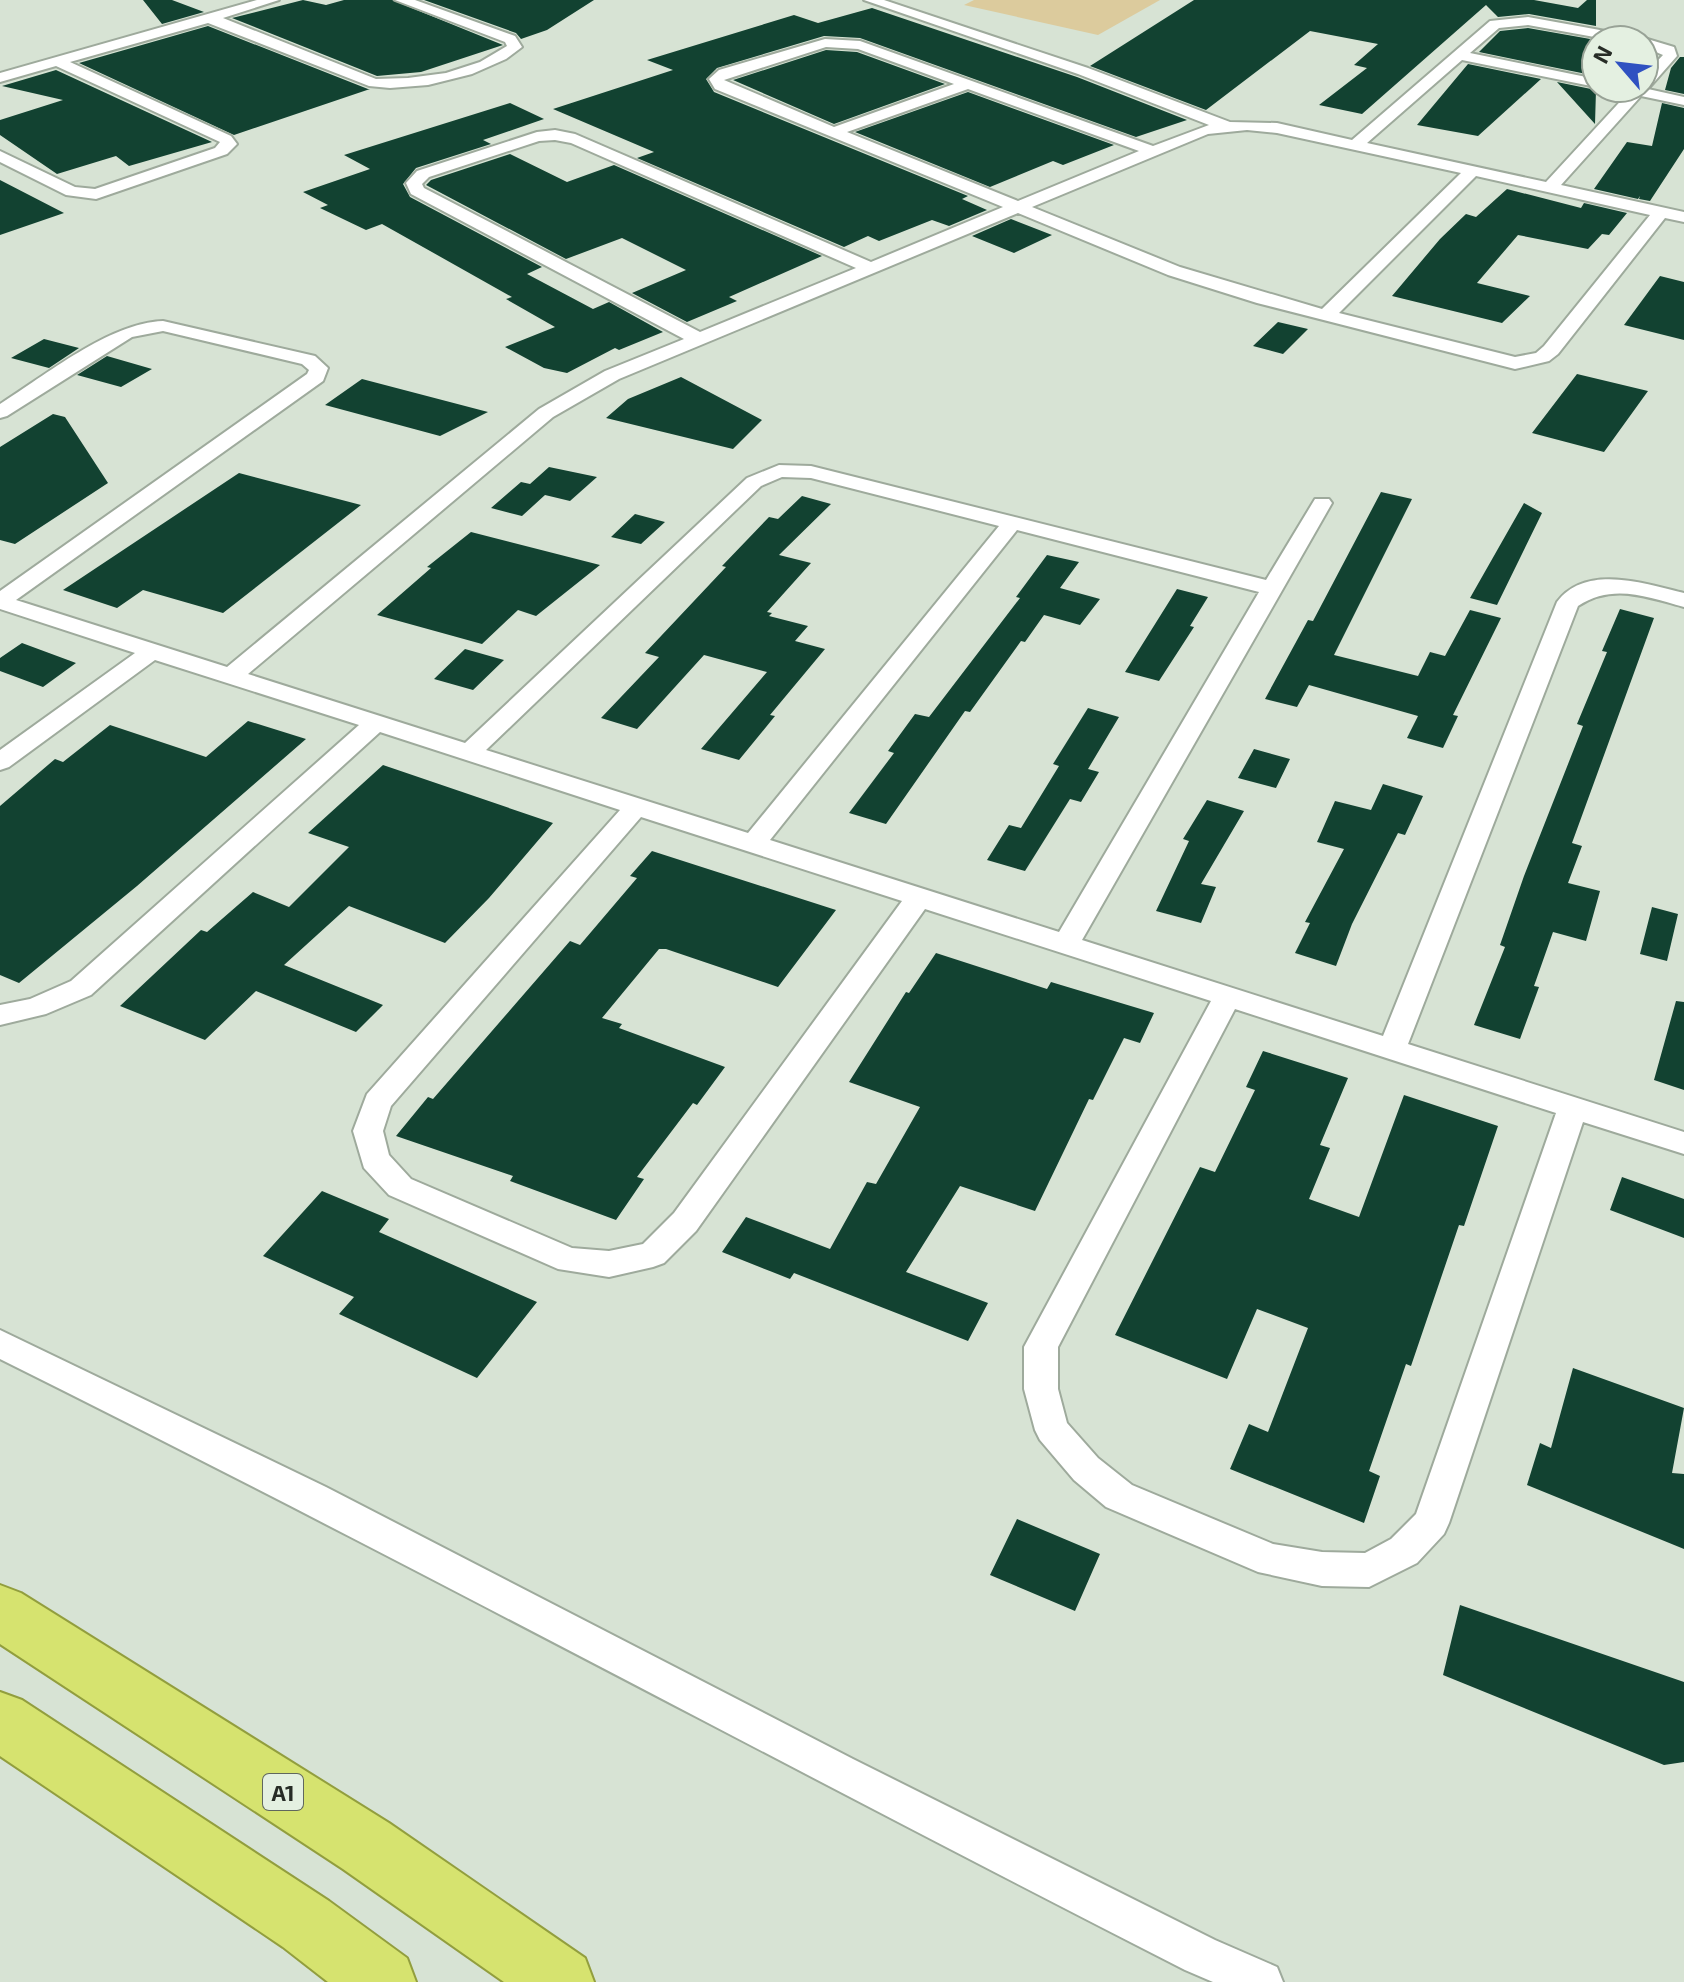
<svg xmlns="http://www.w3.org/2000/svg" width="1684" height="1982" viewBox="0 0 1684 1982" font-family="'Exo 2',sans-serif">
<style>
.green{fill:#dccb9d}
.building{fill:#124231}
.lines{fill:none;stroke-linecap:round;stroke-linejoin:round}
.minor-casing{stroke:#9eaa9c;stroke-width:4}
.trunk-casing{stroke:#929e3e;stroke-width:4}
.minor{fill:#fff;fill-rule:evenodd}
.trunk{fill:#d6e36f;fill-rule:evenodd}
.labels{text-anchor:middle;dominant-baseline:central;stroke-width:8;stroke-linejoin:round;paint-order:stroke}
.shield{fill:#e4f0e1;stroke:#60675e;stroke-width:2}
.shield-label{font-size:22px;font-weight:bold;fill:#272c26}
</style>
<rect width="100%" height="100%" fill="#d7e3d4"/>
<path class="green" d="M974 0H1160L1098 35 964 5Z"/>
<path class="building" d="M143 0H172L204 12 162 24Z
M303 0 326 5 344 0H392L503 45 421 72 377 76 232 18Z
M424 0H594L547 30 521 39 516 33Z
M1194 0H1534L1578 8 1587 0H1596V26L1529 14 1498 17 1486 5 1362 114 1319 105 1367 68 1354 65 1378 44 1310 31 1206 110 1090 66Z
M872 8 1077 77 1187 120 1136 137 860 38 824 36 717 68 706 79 714 92 968 196 962 199 987 210 949 226 932 220 879 241 868 236 844 247 637 158 654 152 553 109 673 70 647 60 794 15 818 23Z
M208 26 368 89H370L234 135 79 63Z
M1528 28 1596 40V76L1479 52 1500 31Z
M826 50 857 52 945 84 834 124 733 80Z
M1680 57H1684V94L1665 90 1671 68Z
M1468 64 1541 79 1478 136 1417 125Z
M56 70 212 142 129 166 116 156 57 174 0 135V120L63 100 2 86Z
M1557 82 1596 90 1595 124Z
M968 92 1114 145 1063 165 1053 161 990 187 855 132Z
M510 103 544 119 483 140 491 144 416 168 403 184 410 197 542 267 527 274 593 309 609 302 663 332 619 350 615 348 567 373 544 368 505 347 555 327 506 299 512 297 382 224 366 230 320 208 328 205 303 192 370 169 344 155Z
M1662 103 1684 108V149L1650 201 1639 199 1640 196 1638 199 1594 189 1627 142 1652 146Z
M510 154 567 182 614 165 822 256 729 297 737 301 687 322 632 293 686 270 622 238 566 259 426 185 431 180Z
M0 180 64 213 0 235Z
M1507 189 1581 208 1584 203 1627 213 1609 235 1602 234 1588 249 1518 235 1477 283 1530 296 1502 323 1392 296 1440 239 1466 214 1476 217Z
M1011 219 1052 235 1014 253 972 236Z
M1660 276 1684 282V340L1624 325Z
M1278 322 1308 329 1283 354 1253 346Z
M44 339 79 348 49 368 11 358Z
M107 356 152 369 121 387 77 375Z
M1577 374 1648 391 1604 452 1532 433Z
M681 377 762 420 733 449 606 418 628 399Z
M362 379 488 412 440 436 325 405Z
M53 414 65 417 108 483 15 544 0 540V447Z
M549 467 597 477 570 501 545 495 522 516 491 508 521 482 530 484Z
M239 473 361 505 223 613 143 590 117 608 63 590Z
M1381 492 1412 499 1334 655 1418 676 1430 652 1445 656 1470 610 1501 618 1453 715 1458 716 1443 748 1407 738 1418 716 1309 685 1297 707 1265 699 1308 620 1313 621Z
M802 496 831 504 779 555 811 563 767 612 772 613 769 616 808 626 795 641 825 649 770 715 775 716 739 760 701 749 767 672 704 655 637 729 601 718 659 657 645 653 726 567 722 566 769 517 778 519Z
M1524 503 1542 513 1497 605 1470 598Z
M635 514 665 522 641 544 611 537Z
M471 532 600 565 536 616 518 610 482 644 377 615 431 568 427 567Z
M1047 555 1079 562 1060 588 1100 599 1080 625 1044 615 1025 642 1021 641 970 712 965 711 886 824 849 813 894 753 888 751 915 714 929 717 1020 598 1016 597Z
M1177 589 1208 597 1190 626 1194 627 1159 681 1125 672Z
M1620 609 1654 618 1572 843 1582 846 1568 883 1600 891 1586 941 1553 932 1534 986 1539 987 1520 1039 1474 1025 1505 947 1500 945 1524 876 1583 726 1577 724 1607 652 1602 651Z
M22 643 76 663 43 687 0 671V658Z
M465 649 504 660 473 690 434 679Z
M1088 708 1119 717 1088 769 1099 772 1081 802 1070 799 1025 871 987 860 1009 825 1021 828 1059 766 1053 764Z
M248 721 306 739 137 886 19 983 0 975V806L55 759 63 762 110 725 206 757Z
M1254 749 1290 759 1276 788 1238 778Z
M383 765 553 823 489 898 445 943 349 906 284 965 383 1005 356 1032 256 991 205 1040 120 1006 201 930 207 932 253 892 289 907 349 847 308 833Z
M1383 784 1423 796 1405 835 1398 833 1352 924 1336 966 1295 953 1310 923 1305 922 1344 849 1317 842 1335 801 1371 810Z
M1207 800 1244 811 1201 884 1216 887 1201 923 1156 911 1189 841 1183 839Z
M652 851 836 910 778 987 666 949H659L602 1018 622 1024 619 1028 725 1067 697 1105 693 1103 637 1177 644 1179 616 1220 510 1181 513 1176 396 1136 428 1097 433 1099 570 941 580 945 637 878 630 876Z
M1652 907 1678 914 1667 961 1640 954Z
M936 953 1047 989 1051 982 1154 1013 1140 1043 1124 1038 1093 1100 1089 1099 1035 1211 960 1186 906 1272 988 1303 968 1341 794 1273 790 1279 722 1252 746 1217 830 1249 867 1182 876 1184 920 1107 849 1082 906 992 909 993Z
M1676 1001 1684 1002V1090L1654 1080Z
M1263 1051 1348 1078 1320 1145 1330 1148 1309 1199 1359 1217 1404 1095 1498 1126 1464 1226 1459 1225 1411 1366 1406 1364 1369 1471 1380 1476 1364 1523 1230 1469 1249 1424 1268 1432 1308 1328 1257 1309 1227 1379 1115 1335 1200 1167 1215 1172 1255 1090 1246 1087Z
M1622 1177 1684 1199V1238L1610 1210Z
M322 1191 389 1219 379 1232 537 1302 477 1378 339 1314 354 1297 263 1256Z
M1573 1368 1684 1408 1672 1473 1684 1474V1549L1527 1485 1540 1443 1551 1448Z
M1017 1519 1100 1554 1075 1611 990 1575Z
M1460 1605 1684 1682V1762L1664 1765 1443 1675Z"/>
<g class="lines">
<g class="minor-casing">
<path id="minor" d="M257 0H279L223 18 376 79 408 78 446 73 480 62 507 46 505 42 395 0H415L515 36 522 47 506 59 472 74 428 85 390 88 369 86 208 23 70 62 231 136 237 144 227 154 96 199 66 195 0 162V151L75 187 95 189 215 148 220 142 56 66 0 82V73Z
M864 0H884L1088 68 1230 122 1277 123 1352 140 1490 21 1528 17 1644 38 1674 47 1677 56 1648 89 1684 97V105L1641 96 1561 185 1684 212V222L1665 218 1558 354 1549 361 1515 369 1257 303 1168 275 1018 213 619 379 553 417 248 674 465 743 747 478 779 465 811 466 1266 580 1315 499H1329L1332 503 1082 940 1383 1036 1557 602C1586 563 1646 584 1684 593V607C1647 597 1613 583 1578 606L1408 1044 1684 1132V1154L1583 1122 1449 1523 1444 1534 1417 1563 1369 1587 1322 1586 1258 1572 1106 1507 1074 1480 1040 1440 1035 1430 1024 1389V1347L1211 1001 925 909 696 1231 664 1263 653 1267 609 1277 558 1269 389 1195 364 1168 353 1131 367 1094 620 810 380 732 91 995 46 1014 0 1025V1005L30 999 71 981 359 725 155 660 9 767 0 770V750L135 653 0 609V591L307 374 309 370 302 364 163 331 132 337 7 416 0 418V404C46 375 109 323 163 321L315 356 328 368 323 381 16 600 227 667 539 409 605 371 684 339 411 194 406 183 417 171 537 132 555 130 575 134 871 262 1003 207 715 89 709 79 719 70 825 39 860 41 1153 146 1209 125 1078 74ZM1528 25 1611 40H1644V47L1663 55 1644 75V88H1616L1628 93 1546 182 1367 143 1462 60 1596 87V79L1470 53 1499 28ZM826 47 858 49 954 84 834 127 724 80ZM968 89 1139 151 1018 201 847 132ZM1247 130 1277 133 1461 173 1322 309 1180 267 1032 207 1208 134ZM555 140 571 143 856 268 700 332 424 188 422 184 429 177 539 141ZM1476 176 1650 215 1544 346 1536 353 1515 357 1339 313ZM782 477 811 478 999 526 748 833 486 750 761 486ZM1017 530 1259 592 1059 932 770 840ZM641 817 902 901 674 1213 643 1244 609 1251 572 1248 411 1179 389 1155 383 1131 391 1106ZM1235 1009 1556 1113 1416 1514 1391 1539 1365 1553 1322 1552 1273 1544 1132 1485 1098 1458 1067 1423 1058 1389V1347Z
M0 1330 326 1487 853 1759 1215 1940 1277 1967 1283 1982H1213L1185 1970C789 1768 398 1557 0 1359Z"/>
</g>
<g class="trunk-casing">
<path id="trunk" d="M0 1585 21 1593 389 1823 585 1958 594 1982H504L343 1869 0 1644Z
M0 1692 22 1700 329 1901 407 1958 416 1982H328L283 1947 0 1756Z"/>
</g>
<use href="#minor" class="minor"/>
<use href="#trunk" class="trunk"/>
</g>
<g class="labels">
<rect class="shield" x="263" y="1774" width="40" height="36" rx="6"/>
<g class="shield-label">
<text x="283" y="1792">A1</text>
</g>
</g>
<g transform="translate(1620 64) rotate(298)"><circle r="38" fill="#e4f0e1" stroke="#98a296" stroke-width="2"/>
<path d="M0-6L14 30L0 20L-14 30Z" fill="#2f51c1"/>
<text y="-12" font-size="22" font-weight="bold" text-anchor="middle" fill="#272c26">N</text>
</g>
</svg>
